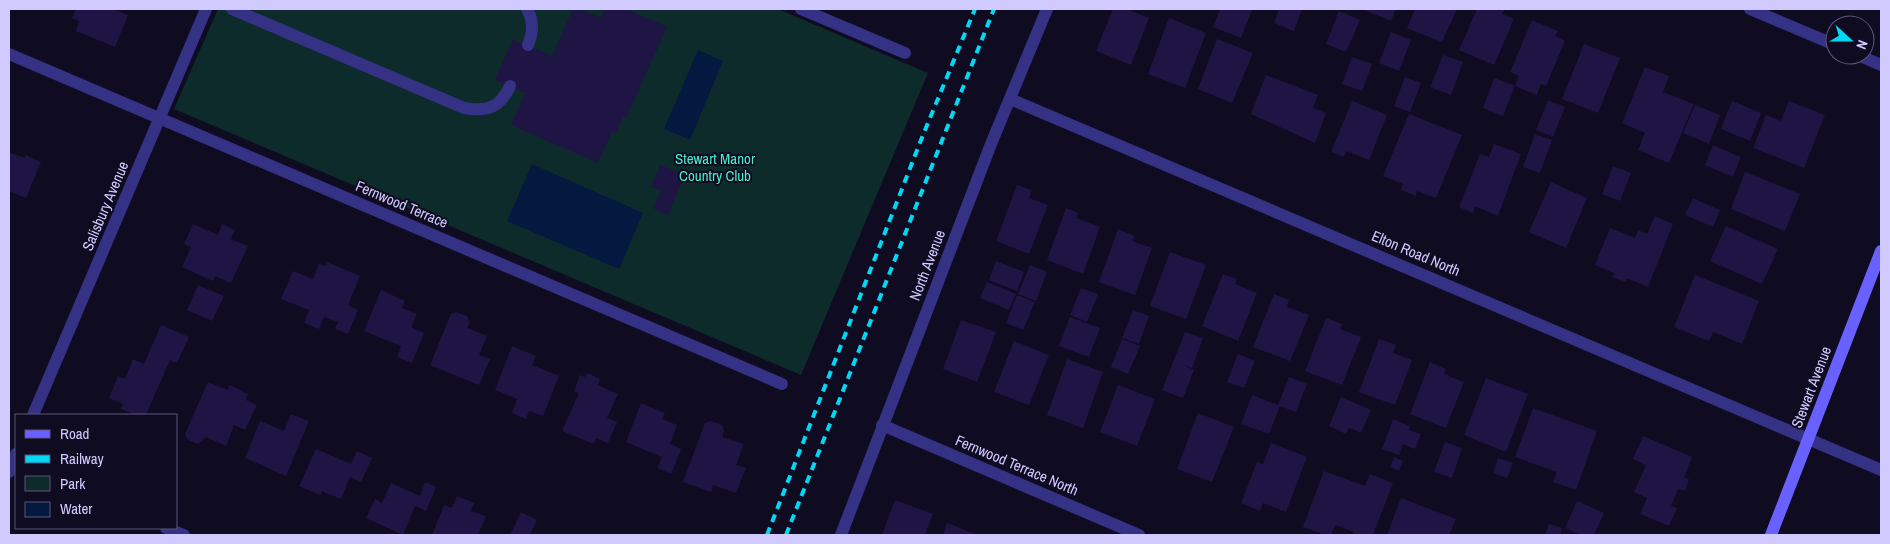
<svg xmlns="http://www.w3.org/2000/svg" width="1890" height="544" viewBox="0 0 1890 544" font-family="'Archivo Narrow',sans-serif">
<style>
.green{fill:#0d2b2b}
.water{fill:#041940}
.building{fill:#1f1544}
.lines{fill:none;stroke-linecap:round;stroke-linejoin:round}
.lane{stroke:#353185;stroke-width:12}
.street{stroke:#353185;stroke-width:12}
.secondary{stroke:#6861ff;stroke-width:12}
.rail{stroke:#00d8f5;stroke-width:4;stroke-dasharray:8 6;stroke-linecap:butt}
.labels{text-anchor:middle;dominant-baseline:central;stroke-width:4;stroke-linejoin:round;paint-order:stroke}
.park-label{font-size:15px;fill:#4bebc6;stroke:#0f0b21}
.street-label{font-size:15px;fill:#d1caff;stroke:#0f0b21}
</style>
<rect width="100%" height="100%" fill="#0f0b21"/>
<path class="green" d="M218 9H778L928 73 801 375 174 109Z"/>
<path class="water" d="M698 50 723 61 690 140 664 129Z
M532 164 643 213 619 269 507 221Z"/>
<path class="building" d="M76 9H112L128 15 115 47 76 31 79 21 72 18Z
M573 9H580L601 18 605 9H626L667 27 626 118 623 117 616 133 612 131 598 163 511 125 525 93 495 80 513 39 552 56Z
M1113 9H1126L1149 18 1131 65 1096 51Z
M1220 9 1252 10 1241 38 1213 27Z
M1279 9H1302L1294 31 1274 23Z
M1362 9H1396L1391 21Z
M1415 9H1457L1442 42 1407 28Z
M1477 9H1505L1502 14 1514 19 1494 65 1459 50Z
M1339 11 1360 20 1346 52 1326 44Z
M1169 18 1206 33 1185 88 1148 74Z
M1532 20 1558 31 1555 36 1565 41 1546 86 1541 84 1537 95 1515 86 1519 76 1510 72Z
M1391 32 1411 40 1399 71 1379 63Z
M1217 39 1253 53 1232 103 1198 89Z
M1584 44 1620 58 1598 113 1562 99Z
M1443 55 1463 62 1451 95 1430 87Z
M1352 57 1372 64 1362 91 1342 84Z
M1645 67 1669 76 1663 92 1694 104 1669 163 1638 150 1645 133 1622 123Z
M1266 75 1318 95 1313 108 1326 113 1315 143 1251 114Z
M1405 77 1421 83 1410 112 1394 106Z
M1494 78 1515 86 1503 116 1483 108Z
M1548 100 1565 107 1553 137 1536 130Z
M1352 101 1387 115 1369 160 1346 151 1344 157 1331 152Z
M1732 101 1761 113 1750 141 1721 129Z
M1789 101 1825 115 1804 168 1753 148 1766 115 1781 121Z
M1695 105 1720 115 1709 144 1683 133Z
M1409 114 1462 135 1436 198 1417 191 1416 196 1401 190 1403 184 1383 176Z
M1535 134 1552 140 1540 173 1523 167Z
M1494 144 1521 154 1498 216 1475 206 1473 213 1459 207 1480 154 1489 157Z
M1713 145 1741 157 1733 177 1705 165Z
M9 152 25 158 26 155 41 162 26 198 9 191Z
M660 165 685 175 668 215 653 208 661 191 651 187Z
M1613 166 1631 173 1620 201 1602 194Z
M1745 172 1800 194 1785 231 1731 209Z
M1551 182 1587 198 1566 248 1529 232Z
M1017 185 1032 190 1029 198 1048 205 1029 254 996 241Z
M1693 198 1720 210 1713 227 1685 215Z
M1066 208 1078 213 1076 218 1100 227 1083 274 1047 260Z
M1655 216 1673 224 1648 287 1627 278 1626 282 1612 277 1614 273 1595 265 1610 228 1635 238 1638 230 1647 234Z
M193 224 218 235 222 224 235 230 231 239 248 246 231 283 215 276 213 281 182 267 191 247 184 244Z
M1726 226 1778 249 1762 284 1710 261Z
M1118 229 1135 236 1132 241 1152 248 1135 295 1099 282Z
M1170 252 1206 265 1186 319 1150 306Z
M996 261 1024 272 1017 291 989 280Z
M327 262 360 276 348 305 358 310 348 334 335 329 338 322 324 317 319 329 304 323 309 310 281 299 293 271 313 279 319 264 326 266Z
M1030 265 1047 272 1036 301 1018 294Z
M1223 274 1237 279 1235 284 1257 293 1238 341 1202 326Z
M1695 275 1759 301 1742 344 1713 332 1709 341 1674 327Z
M987 282 1016 294 1009 310 980 298Z
M198 285 224 296 212 321 187 310Z
M1081 288 1098 294 1087 322 1070 315Z
M381 290 405 301 402 308 417 314 411 327 424 333 412 363 397 357 401 346 364 331Z
M1274 294 1289 300 1287 307 1309 315 1290 361 1253 347Z
M1017 295 1035 302 1023 330 1006 323Z
M1133 310 1149 316 1139 344 1122 338Z
M456 312 467 316 470 322 467 328 487 336 479 355 490 359 479 385 430 365 451 314Z
M1070 317 1100 328 1089 357 1059 346Z
M1326 318 1342 324 1340 329 1361 337 1342 385 1305 371Z
M961 320 996 332 977 382 943 369Z
M161 325 189 337 177 363 170 360 146 415H136L121 409 123 404 109 398 118 376 125 379 133 359 144 364Z
M1185 332 1203 338 1192 368 1181 364 1194 370 1183 398 1162 390Z
M1122 339 1140 346 1128 374 1111 367Z
M1379 339 1396 345 1393 353 1412 360 1395 405 1359 392Z
M1014 341 1049 355 1029 405 994 392Z
M512 346 536 356 532 365 559 376 543 416 529 411 526 419 512 413 517 399 495 390Z
M1238 354 1255 361 1244 388 1227 382Z
M1067 359 1103 372 1083 428 1047 415Z
M1430 362 1446 369 1444 374 1464 382 1446 428 1410 414Z
M587 373 600 379 598 385 618 394 607 418 617 422 608 443 596 438 594 444 562 431 579 393 574 391 580 375 585 377Z
M1289 377 1307 384 1296 412 1280 406 1269 434 1241 424 1252 395 1278 405Z
M1486 378 1528 394 1506 452 1464 435Z
M208 382 227 390 230 385 248 394 246 400 257 405 245 430 234 425 226 446 206 437 198 444 188 440 185 434Z
M1118 385 1155 399 1137 446 1100 432Z
M1341 397 1371 410 1361 433 1349 428 1346 434 1329 426Z
M641 403 665 413 662 419 677 425 670 444 681 449 671 474 657 468 662 457 626 442Z
M1533 408 1597 431 1576 490 1553 482 1557 472 1515 457Z
M1198 413 1234 427 1212 482 1177 469Z
M291 414 309 421 286 476 245 458 260 421 284 431Z
M1393 419 1410 426 1409 430 1421 434 1415 449 1403 444 1399 455 1382 449Z
M711 421 722 425 724 431 722 437 744 444 736 465 746 468 736 493 713 485 711 492 683 482 705 423Z
M1643 436 1692 457 1684 477 1689 479 1685 491 1678 489 1671 506 1677 508 1669 526 1640 514 1647 498 1634 492 1646 465 1633 459Z
M1445 442 1462 448 1452 478 1434 472Z
M1271 443 1307 457 1286 512 1263 503 1260 511 1241 503 1257 462 1263 464Z
M316 449 351 464 357 451 372 458 361 482 350 477 341 499 322 491 320 495 299 486Z
M1394 457 1403 461 1399 471 1390 467Z
M1498 458 1513 463 1507 478 1493 473Z
M1324 471 1365 486 1370 474 1393 483 1373 535H1352L1354 532 1335 525 1331 535H1325L1303 527Z
M425 482 436 487 426 511 415 506 403 535 366 518 375 499 382 503 391 483 420 496Z
M457 496 474 503 471 511 486 516 478 535H432L444 505 452 508Z
M1401 498 1456 519 1449 535H1387Z
M895 500 933 514 925 535H882Z
M1577 501 1604 513 1594 535H1581L1565 528Z
M521 512 537 520 530 535H510Z
M947 523 978 535H943Z
M1549 524 1562 528 1560 535H1545Z"/>
<g class="lines">
<path class="lane" d="M232 9 464 108C487 112 500 108 510 86
M527 9C534 22 533 32 528 45"/>
<path class="street" d="M801 9 905 53
M1750 9 1835 45
M9 54 782 384
M1858 55 1881 65
M1010 99 1881 470
M33 415 206 9
M882 425 1139 535
M9 472 16 454
M166 528 184 535
M841 535 991 144 1047 9"/>
<path class="secondary" d="M1771 535 1881 251"/>
<path class="rail" d="M767 535 923 135 975 9
M786 535 994 9"/>
</g>
<g class="labels">
<g class="park-label">
<text x="715" y="158">Stewart Manor<tspan x="715" dy="17">Country Club</tspan></text>
</g>
<g class="street-label">
<text transform="translate(402 204) rotate(23)">Fernwood Terrace</text>
<text transform="translate(105 206) rotate(-67)">Salisbury Avenue</text>
<text transform="translate(1416 253) rotate(23)">Elton Road North</text>
<text transform="translate(927 265) rotate(-69)">North Avenue</text>
<text transform="translate(1811 387) rotate(-69)">Stewart Avenue</text>
<text transform="translate(1017 465) rotate(23)">Fernwood Terrace North</text>
</g>
</g>
<rect width="1890" height="544" fill="none" stroke="#d1caff" stroke-width="20"/>
<rect x="15" y="414" width="162" height="115" fill="#0f0b21" stroke="#5d577a"/>
<rect x="25" y="430" width="25" height="8" fill="#6861ff" stroke="#5d577a"/>
<text x="60" y="439" font-size="15" fill="#d1caff">Road</text>
<rect x="25" y="455" width="25" height="8" fill="#00d8f5" stroke="#5d577a"/>
<text x="60" y="464" font-size="15" fill="#d1caff">Railway</text>
<rect x="25" y="476" width="25" height="15" fill="#0d2b2b" stroke="#5d577a"/>
<text x="60" y="489" font-size="15" fill="#d1caff">Park</text>
<rect x="25" y="502" width="25" height="15" fill="#041940" stroke="#5d577a"/>
<text x="60" y="514" font-size="15" fill="#d1caff">Water</text>
<g transform="translate(1850 40) rotate(111)"><circle r="24" fill="#0f0b21" stroke="#5d577a"/>
<path d="M0-4L9 19L0 12L-9 19Z" fill="#00d8f5"/>
<text y="-8" font-size="14" font-weight="bold" text-anchor="middle" fill="#d1caff">N</text>
</g>
</svg>
